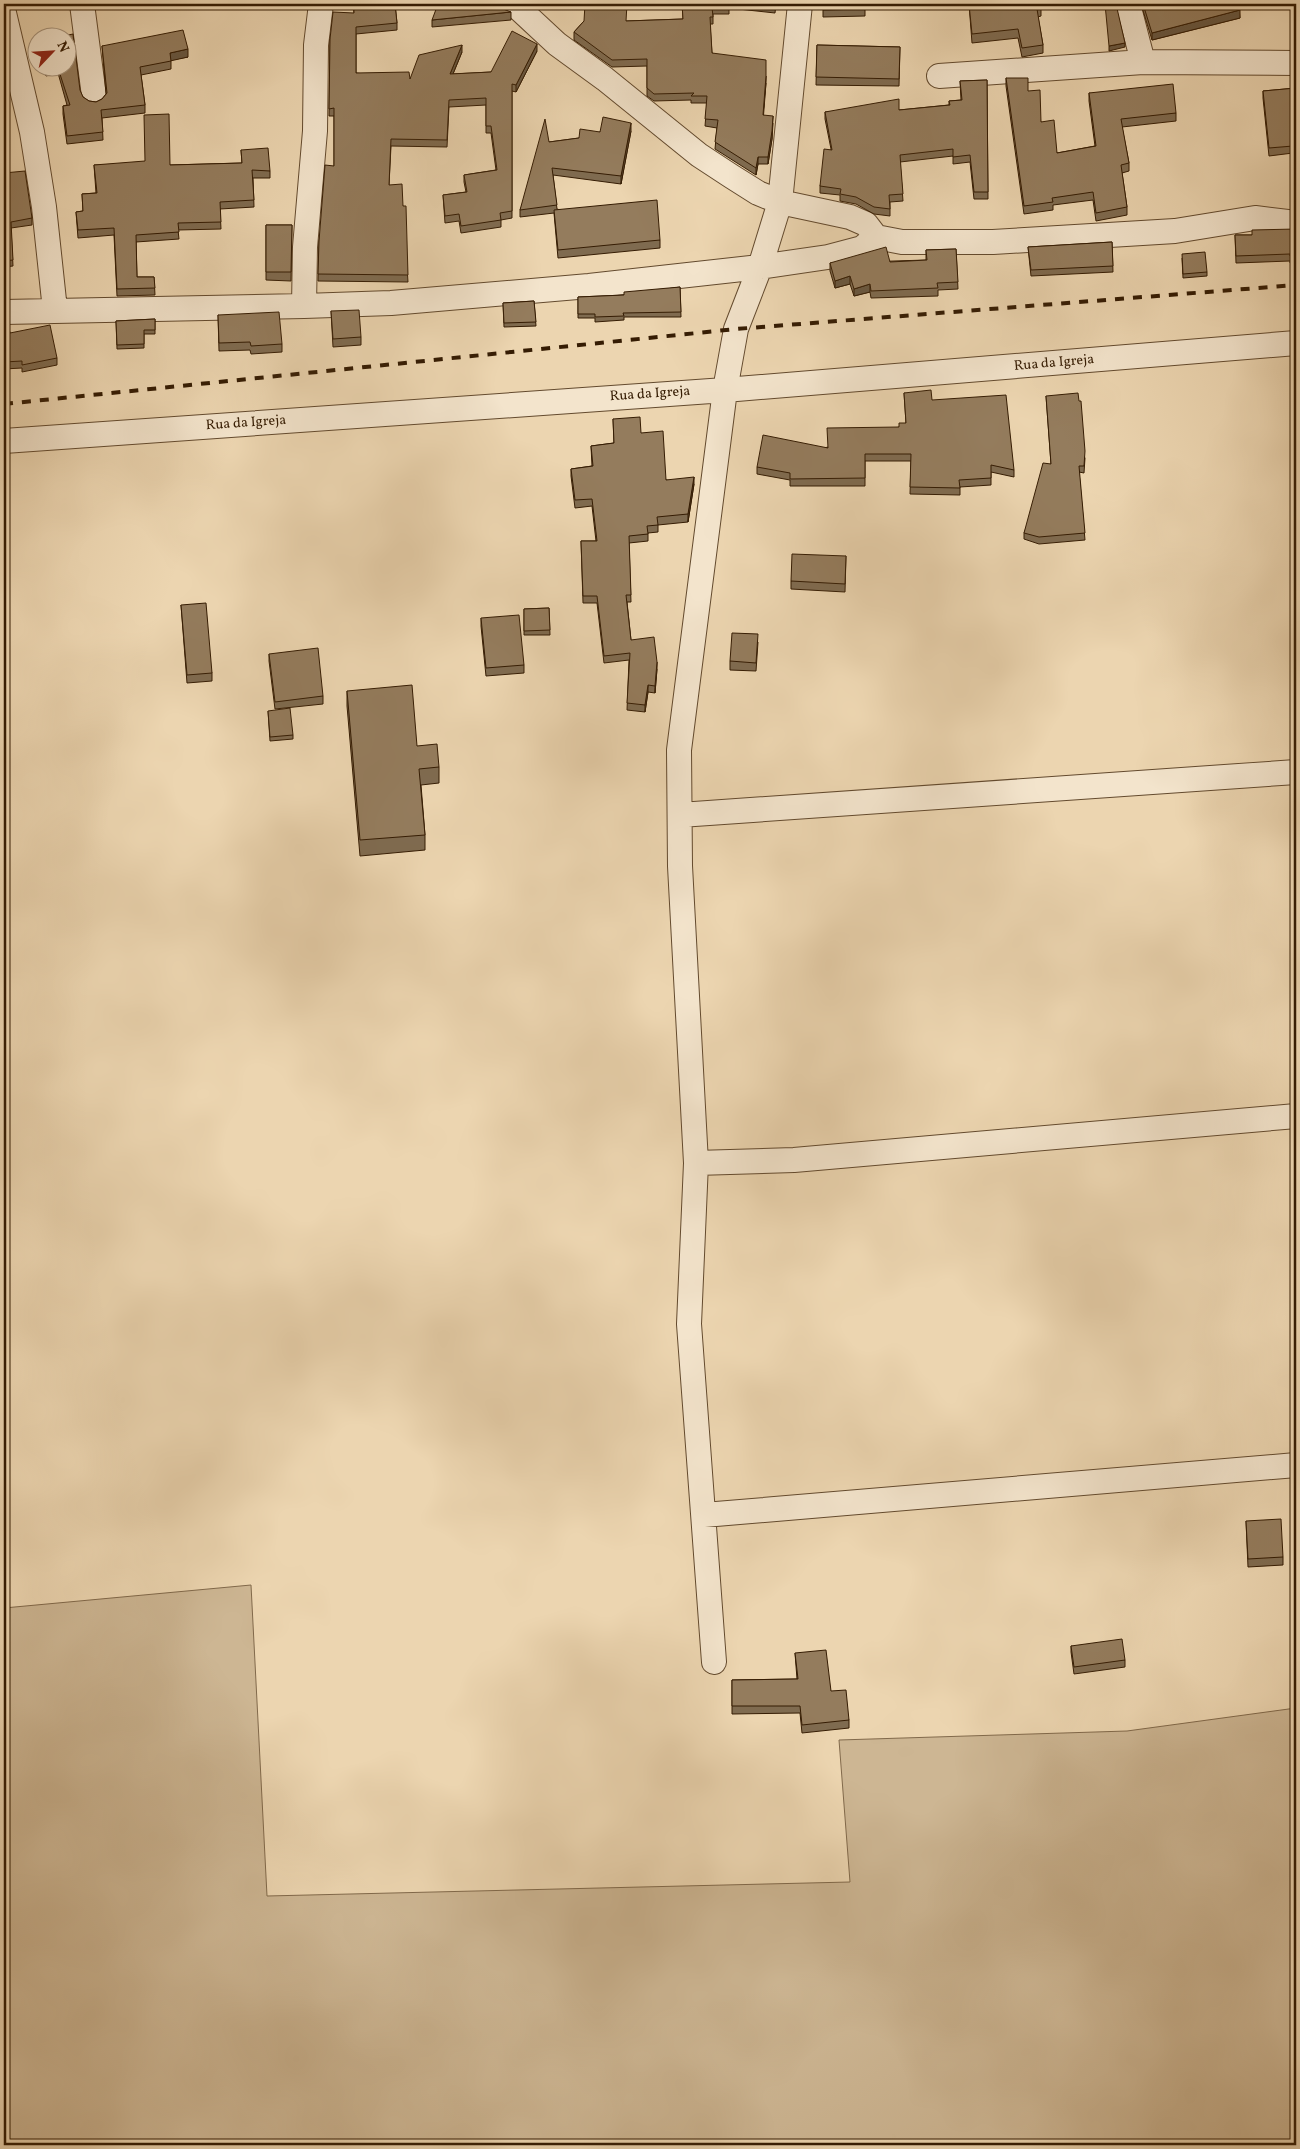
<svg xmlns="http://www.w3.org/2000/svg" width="1300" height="2149" viewBox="0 0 1300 2149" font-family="Vollkorn,serif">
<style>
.green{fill:#cdb693;stroke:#81694b}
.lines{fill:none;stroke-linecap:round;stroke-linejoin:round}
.minor-casing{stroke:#634a2e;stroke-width:26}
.minor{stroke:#f3e4cc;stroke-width:24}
.rail{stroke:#351c03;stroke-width:4;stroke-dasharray:9 9;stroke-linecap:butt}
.wall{fill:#7f6b50;stroke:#351c03}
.shaded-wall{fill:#685741;stroke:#351c03}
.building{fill:#947c5d;stroke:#351c03}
.labels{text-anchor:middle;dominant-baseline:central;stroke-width:5;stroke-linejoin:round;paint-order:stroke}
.street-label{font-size:14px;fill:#351c03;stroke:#f3e4cc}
</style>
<rect width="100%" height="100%" fill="#ecd5b0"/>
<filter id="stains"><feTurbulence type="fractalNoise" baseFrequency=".004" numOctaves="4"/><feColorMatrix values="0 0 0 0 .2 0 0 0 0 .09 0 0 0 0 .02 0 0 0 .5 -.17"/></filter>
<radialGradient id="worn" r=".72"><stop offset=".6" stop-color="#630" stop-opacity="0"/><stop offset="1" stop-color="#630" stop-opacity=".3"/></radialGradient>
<path class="green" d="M251 1585 267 1896 850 1882 839 1740 1127 1731 1296 1708V2145H4V1608Z"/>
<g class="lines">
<g class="minor-casing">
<path id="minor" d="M82 4 94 96
M514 4 557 44 605 79 699 155 731 176 758 193 780 202 850 217 866 224 876 237 902 242H993L1175 231 1255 218 1296 223
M1128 4 1143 62
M4 13 32 132 44 207 55 310
M939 76 1143 62 1296 63
M304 306 305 247 315 131 316 45 321 4
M4 312 304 306 391 303 589 286 760 267 828 257 862 248 876 237
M4 441 725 390 1296 343
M680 815 1296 772
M696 1163 794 1160 1296 1116
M704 1515 1296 1465
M714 1662 689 1324 696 1163 680 866 679 750 725 390 736 329 760 267 780 202 800 4"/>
</g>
<use href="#minor" class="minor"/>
<path class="rail" d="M4 404 736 329 1296 285"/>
</g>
<path class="wall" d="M353 4H395L397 23V30L356 34V73L410 79 462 52 453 74 491 72 537 51 516 92 512 91V218L501 220V227L461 233 459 221 445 223 443 195 466 192 464 182V175L496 170 491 133H486V105L449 107 447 147 391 146 389 185 403 206 408 282 318 281 319 241 334 166V116H329L330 39 354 13Z
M682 4H776L775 13 729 8V14H713V24H710L712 53 766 83 763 115 773 123 772 139 768 164H758L756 175 715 149 717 128 705 126 707 103H691V100L654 101 647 96V66L612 67 574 40V32L584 21H626L683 19Z
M823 4H865V16L823 17Z
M969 4H1044V6H1041V16L1038 17 1043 45V53L1022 57 1018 38 972 43Z
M1141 4H1260L1239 8 1240 18 1152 40Z
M511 12V20L432 27V20Z
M817 45 900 47 899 86 816 85Z
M102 46 188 57 171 60V69L141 75 145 105V113L102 118 103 140 67 144 63 114V106L67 105 58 73 46 76 44 68H68L83 97 89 101 96 102 102 99 106 94Z
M1006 78 1028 91 1041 122 1057 153 1095 146 1089 101V93L1176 113V121L1122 127 1129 163V171L1122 173 1127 207V215L1096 221 1093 200 1053 205V210L1024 214 1006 86Z
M987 80 988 199H974L970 162 953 164V156L900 162 903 201 890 202V216L874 214 856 204 840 201V195L820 193V186L831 149 825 119V112L899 110 949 105V101L961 100 960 81Z
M1296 88V188L1293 153 1269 156 1263 98V91Z
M631 131 621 184 553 175 557 209 660 240V248L558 258 554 213 520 217V210L549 142 579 138 600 132Z
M241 150 270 171V178H253L254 207 220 209 221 229 178 230 179 239 136 242 137 277H154L155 295 117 296 114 235 78 238 76 212 83 211 82 194 96 193 94 165H170L242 163Z
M4 173 32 218V225L11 228 13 266 4 267Z
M266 225H292L291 281 266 280Z
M1296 229V263H1290V261L1236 263 1235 235H1252Z
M1112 242 1113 272 1031 276 1028 247Z
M956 249 958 289 938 290V296L871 298 870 292 854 296 850 284 835 288 830 271V263L926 260V250Z
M1182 258 1207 272V276L1183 278Z
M680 287 681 317H624V320L595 322V318H578V297L624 295Z
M534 301 536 326 504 327 503 303Z
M331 311 361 337V345L333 347Z
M218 315 282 344V352L251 354 250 350 219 351Z
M155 319V334H144V348L117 349 116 321Z
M4 328 10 333 57 358V365L22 372V368L4 369Z
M904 393 932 400 1014 470V477L991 472V485L960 487V495L910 494 911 461H865V486H790V480L757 474V467L899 427 906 423Z
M1046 396 1085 458 1084 473 1079 472 1085 540 1039 544 1024 539V533L1051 464Z
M613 419 641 433 666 480 694 484 688 522 658 525V532L648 533V541L629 543 631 602H627L631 640 657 669 655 693 648 692 645 712 627 710 629 660 604 663 597 603H583L581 541H596L592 506 575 508 571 476V469L592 466 591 446 614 443Z
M846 556 845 592 791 589V581Z
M181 605 212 673V681L187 683Z
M549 608 550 635H524V609Z
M481 618 524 665V673L486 676 481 626Z
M758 642 756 671 730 670V661Z
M269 654 323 696V704L275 709 269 661Z
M347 691 417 746 439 767V783L421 785 425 835V850L360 856 347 706Z
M268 711 293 735V739L270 741Z
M1246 1521 1283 1557V1565L1248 1567Z
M1071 1646 1125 1660V1667L1074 1674 1071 1652Z
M795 1653 831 1691 849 1720V1728L802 1733 800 1713 732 1714V1680L797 1679Z"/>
<path class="shaded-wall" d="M1238 4H1260L1238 9Z
M1240 10V18L1152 40V33Z
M1125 43V47L1109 51V46Z
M537 44V51L516 92V85Z
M462 45V52L450 81V74Z
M188 49V57L170 61V53Z
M766 76V83L763 122V115Z
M773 116 772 139 768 164V157Z
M631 123V131L621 184V176Z
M758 157V164L756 175V168Z
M850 276V284L835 288V281Z
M870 284V292L854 296V289Z
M694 477V484L688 522V514Z
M657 662V669L655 693V686Z
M648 685V692L645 712V705Z"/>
<path class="building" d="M354 4H395L397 23 356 27V73L409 72 410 79 419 55 462 45 450 74 491 72 512 31 537 44 516 85 512 84V211L500 213 501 220 461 226 459 214 445 216 443 195 467 192 464 175 497 170 491 126H486V98L449 100 447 140 391 139 389 185 402 184 403 206H406L408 275 318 274 319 241 325 165 334 166V108L329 109 330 39 333 12 354 13Z
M438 4H490L511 12 432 20Z
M585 4H627L626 21 683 19 682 4H729V7H712L713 17H710L712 53 766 60V76L763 115 773 116 772 131 768 157H758L756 168 715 142 718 120 705 119 707 96H691L694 93 654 94 647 88V59L612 60 574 32 584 21Z
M760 4H775V5Z
M823 4H865V9L823 10Z
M969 4H1040L1041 8 1037 9 1043 45 1022 48 1018 29 972 34Z
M1105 4H1116L1125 43 1109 46Z
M1143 4H1239L1240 10 1152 33Z
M183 30 188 49 170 53 171 61 140 67 145 105 101 110 103 132 67 136 63 106 70 105 58 68H68V38H54L73 34 80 90 83 97 89 101 96 102 102 99 107 93 102 46Z
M817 45 900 47 899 79 816 77Z
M1006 78H1028V91L1040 90 1041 122 1054 120 1057 153 1096 146 1089 93 1173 84 1176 113 1121 119 1129 163 1121 165 1127 207 1096 213 1093 192 1052 198 1053 202 1024 206Z
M987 80 988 192H974L970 155 953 157V149L900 155 903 194 889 195 890 209 874 207 856 197 840 194 841 189 820 186 824 149 832 150 825 112 899 99V110L950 105 949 101 962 100 960 81Z
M1296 88V181L1293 146 1269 148 1263 91Z
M169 114 170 165 242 163 241 150 268 148 270 171 252 170 254 200 220 202 221 222 178 223 179 232 136 235 137 277H154L155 288 117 289 114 228 78 230 76 212 83 211 82 194 97 193 94 165 145 161 144 115Z
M603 117 631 123 621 176 552 168 557 205 520 210 545 119 549 142 579 138 580 129 600 132Z
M25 171 32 218 11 222 13 260 4 261V173Z
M657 200 660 240 558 250 554 210Z
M266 225H292L291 272H266Z
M1296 229V256H1290V254L1236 256 1235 235H1252V230Z
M1112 242 1113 266 1031 270 1028 247Z
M886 247 890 262 927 260 926 250 956 249 958 282 937 283 938 288 871 291 870 284 854 289 850 276 835 281 830 263Z
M1205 252 1207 272 1183 274 1182 254Z
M680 287 681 312 623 313 624 316 595 317V314H578V297L624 295V292Z
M534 301 536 322 504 323 503 303Z
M359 310 361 337 333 339 331 311Z
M279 312 282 344 251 346 250 342 219 343 218 315Z
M155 319V330H144V344L117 345 116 321Z
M50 325 57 358 22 365V361L4 362V328H9L10 333Z
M931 390 932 400 1006 395 1014 470 991 465V478L959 480 960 488 910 487 911 454H865V478L790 479V473L757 467 763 435 828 448 827 428 899 427V423H906L904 393Z
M1078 393 1079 401H1081L1085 451 1084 466H1079L1085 533 1039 537 1024 533 1043 463 1051 464 1046 396Z
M640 417 641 433 663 431 666 480 694 477 688 514 657 517 658 525 647 526 648 534 629 536 631 595H626L631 640 654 637 657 662 655 686 648 685 645 705 627 703 630 653 604 656 597 596H583L581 541H597L592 499 575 500 571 469 593 466 591 446 614 443 613 419Z
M792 554 846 556 845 584 791 581Z
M206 603 212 673 187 675 181 605Z
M549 608 550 630 524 631V609Z
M519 615 524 665 486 668 481 618Z
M732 633 758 634 756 663 730 661Z
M318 648 323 696 275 702 269 654Z
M412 685 417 746 437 744 439 767 419 769 425 835 360 840 347 691Z
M290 708 293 735 270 737 268 711Z
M1281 1519 1283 1557 1248 1559 1246 1521Z
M1122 1639 1125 1660 1074 1667 1071 1646Z
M826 1650 831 1691 846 1690 849 1720 802 1725 800 1706H732V1680L798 1679 795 1653Z"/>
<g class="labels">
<g class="street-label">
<text transform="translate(1054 363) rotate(-5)">Rua da Igreja</text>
<text transform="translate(650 394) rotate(-4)">Rua da Igreja</text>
<text transform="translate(246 423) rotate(-4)">Rua da Igreja</text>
</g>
</g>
<rect width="1300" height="2149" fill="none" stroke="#ecd5b0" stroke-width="20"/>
<rect x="5" y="5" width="1290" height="2139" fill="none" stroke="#351c03" stroke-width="2.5"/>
<rect x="10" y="10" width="1280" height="2129" fill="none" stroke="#351c03"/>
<g transform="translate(52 52) rotate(65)"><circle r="24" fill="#f3e4cc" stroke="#a7947c"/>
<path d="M0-4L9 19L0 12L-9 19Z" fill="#8f2418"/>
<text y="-8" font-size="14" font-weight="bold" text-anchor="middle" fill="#351c03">N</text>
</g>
<rect width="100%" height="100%" filter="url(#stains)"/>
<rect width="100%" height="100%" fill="url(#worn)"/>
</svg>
